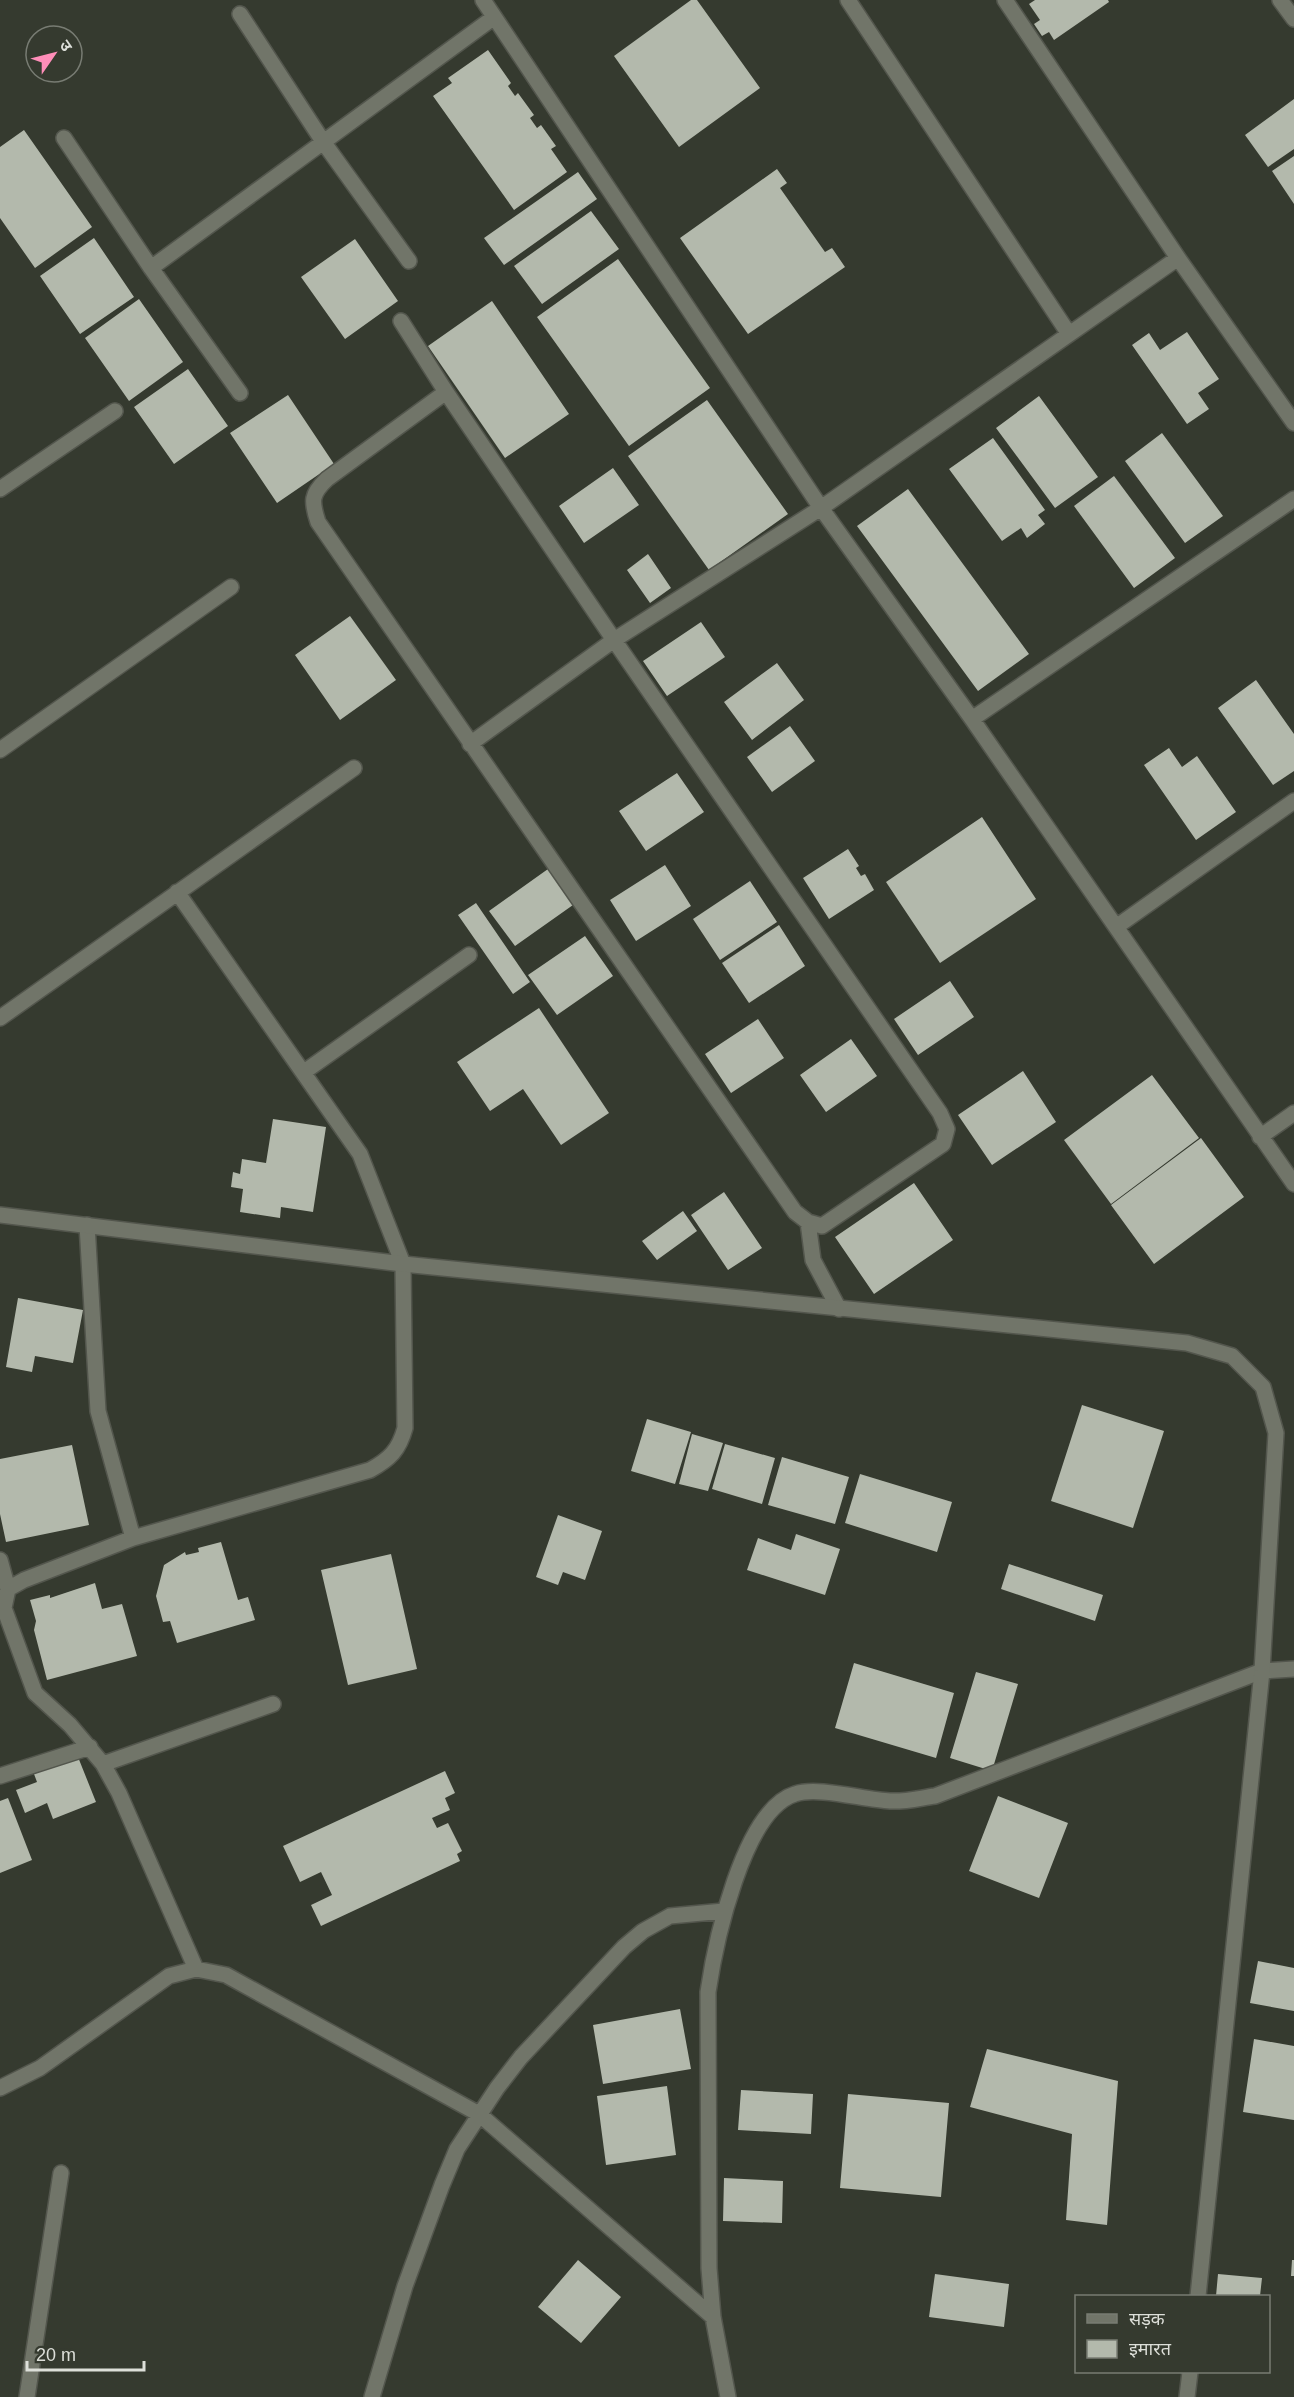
<svg xmlns="http://www.w3.org/2000/svg" width="1294" height="2397" viewBox="0 0 1294 2397" font-family="Arial,'Noto Sans Devanagari',sans-serif">
<style>
.building{fill:#b3b9ac}
.lines{fill:none;stroke-linecap:round;stroke-linejoin:round}
.minor-casing{stroke:#53564d;stroke-width:18}
.tertiary-casing{stroke:#53564d;stroke-width:18}
.minor{stroke:#717569;stroke-width:15}
.tertiary{stroke:#717569;stroke-width:15}
</style>
<rect width="100%" height="100%" fill="#353a2f"/>
<path class="building" d="M691 0H697L760 88 679 147 614 56Z
M1035 0H1108L1109 2 1054 40 1049 32 1042 36 1034 24 1040 20 1029 4Z
M488 50 511 83 508 86 515 96 518 93 534 115 530 118 537 128 541 125 556 146 551 149 567 172 514 210 433 96 452 83 448 78Z
M1294 99V149L1268 167 1245 135Z
M24 130 92 227 35 268 0 218V147Z
M1294 156V204L1272 171Z
M777 169 787 183 780 188 825 252 832 248 845 267 748 334 680 238Z
M578 172 597 199 504 265 484 238Z
M591 211 619 249 542 304 514 266Z
M94 238 134 297 80 334 40 276Z
M355 239 398 301 345 339 301 277Z
M618 259 710 388 629 446 537 317Z
M139 299 183 362 129 401 85 338Z
M492 301 569 414 505 458 428 346Z
M1187 332 1219 379 1198 393 1209 409 1187 424 1132 345 1149 333 1160 350Z
M188 369 228 426 174 464 134 407Z
M288 395 334 464 277 503 230 433Z
M1039 396 1098 477 1055 508 996 428Z
M707 400 788 514 709 570 628 456Z
M1162 433 1223 516 1185 543 1125 461Z
M993 438 1045 510 1038 515 1045 524 1027 538 1021 528 1002 541 949 469Z
M613 468 639 505 584 543 559 506Z
M1114 476 1175 558 1134 588 1074 506Z
M908 489 1029 654 978 691 857 526Z
M648 554 671 588 650 603 627 570Z
M350 616 396 680 340 720 295 655Z
M701 622 725 657 667 696 643 661Z
M777 663 804 700 752 740 724 702Z
M1256 680 1294 734V771L1273 785 1218 708Z
M790 726 815 761 772 792 747 757Z
M1169 748 1182 767 1197 756 1236 812 1196 840 1144 765Z
M677 773 704 812 646 851 619 811Z
M982 817 1036 899 940 963 886 882Z
M848 849 859 866 856 868 861 876 865 874 874 890 829 919 803 878Z
M665 865 691 906 636 941 610 900Z
M548 869 573 905 515 946 489 911Z
M750 881 777 922 720 960 693 919Z
M476 903 530 982 513 994 458 915Z
M779 925 805 966 749 1003 722 963Z
M585 936 613 976 557 1015 528 975Z
M950 981 974 1017 918 1055 894 1019Z
M539 1008 609 1113 561 1145 523 1089 490 1111 457 1062Z
M758 1019 784 1058 731 1093 705 1054Z
M851 1039 877 1076 826 1112 800 1075Z
M1023 1071 1056 1122 992 1165 958 1115Z
M1152 1075 1199 1138 1111 1204 1064 1140Z
M273 1119 326 1127 313 1212 281 1207 280 1218 240 1212 243 1189 231 1187 233 1172 240 1174 242 1159 266 1163Z
M1201 1138 1244 1197 1154 1264 1111 1205Z
M914 1183 953 1240 874 1294 835 1237Z
M724 1192 762 1248 728 1270 691 1215Z
M683 1211 697 1231 657 1260 642 1241Z
M18 1298 83 1310 73 1363 35 1356 32 1372 6 1367Z
M1082 1405 1164 1431 1133 1528 1051 1501Z
M647 1419 691 1432 675 1484 631 1471Z
M692 1434 723 1443 708 1491 679 1484Z
M725 1444 775 1458 762 1504 712 1489Z
M72 1445 89 1525 6 1542 0 1514V1459Z
M782 1457 849 1477 835 1524 768 1505Z
M860 1474 952 1502 937 1552 845 1523Z
M558 1515 602 1531 585 1580 563 1572 558 1585 536 1577Z
M796 1534 840 1549 825 1595 747 1570 758 1538 791 1550Z
M221 1542 238 1600 248 1597 255 1620 177 1643 170 1621 163 1622 156 1596 164 1565 185 1552 186 1555 199 1552 198 1548Z
M391 1554 417 1669 348 1685 321 1570Z
M1009 1564 1103 1595 1095 1621 1001 1589Z
M95 1583 102 1609 122 1604 137 1656 47 1680 34 1630 36 1621 30 1600 50 1595V1598Z
M854 1663 954 1693 936 1758 835 1728Z
M976 1672 1018 1684 992 1771 950 1758Z
M78 1757 96 1802 53 1819 47 1803 25 1813 16 1790 37 1782 34 1774Z
M445 1771 455 1793 445 1798 450 1810 432 1818 437 1828 448 1823 462 1851 457 1854 460 1861 321 1926 311 1905 332 1895 321 1872 300 1882 283 1846Z
M998 1796 1068 1823 1039 1898 969 1871Z
M8 1798 32 1860 0 1873V1801Z
M1258 1961 1294 1968V2011L1250 2003Z
M680 2009 691 2069 603 2084 593 2025Z
M1254 2039 1294 2046V2120L1243 2112Z
M987 2049 1118 2081 1107 2225 1066 2220 1072 2134 970 2107Z
M667 2086 676 2155 606 2165 597 2096Z
M741 2090 813 2094 811 2134 738 2130Z
M848 2094 949 2103 941 2197 840 2188Z
M724 2178 783 2181 782 2223 723 2221Z
M578 2260 621 2297 581 2343 538 2307Z
M1292 2260H1294V2276H1291Z
M935 2274 1009 2284 1004 2327 929 2317Z
M1218 2274 1262 2278 1260 2296H1216Z"/>
<g class="lines">
<g class="minor-casing">
<path id="minor" d="M483 0 821 508 972 719 1294 1184
M848 0 1069 334
M1005 0 1178 258 1294 423
M1280 0 1294 19
M240 14 324 143 409 261
M64 138 151 268
M401 321 446 392 327 479C311 494 311 501 318 522L795 1212 808 1222 822 1226 943 1144 947 1129 940 1113 614 640 821 508 1178 258
M446 392 614 640 470 744
M240 393 151 268 493 18
M0 489 115 411
M972 719 1294 499
M0 750 231 587
M177 892 360 1154 403 1264 405 1428C399 1450 390 1459 370 1470L133 1538 24 1580 8 1589 4 1608 35 1693 70 1725 103 1764 119 1793 196 1969
M1116 927 1294 801
M0 1018 354 768
M304 1072 469 955
M1260 1137 1294 1113
M808 1222 813 1260 839 1309
M87 1225 98 1411 133 1538
M0 1560 8 1589
M103 1764 273 1704
M0 1776 90 1747
M0 2088 40 2068 169 1976 196 1969 226 1975 479 2114 713 2317
M27 2397 61 2173
M372 2397 405 2286 442 2185 457 2149 497 2088 521 2057 624 1947 643 1931 670 1916 724 1911
M728 2397 713 2317 709 2268 708 1992C715 1944 743 1810 795 1794 818 1786 864 1800 890 1801 905 1802 920 1798 935 1796L1262 1671 1294 1669"/>
</g>
<g class="tertiary-casing">
<path id="tertiary" d="M0 1215 403 1264 1187 1343 1232 1356 1263 1387 1276 1433 1262 1671 1198 2296
M1187 2397 1190 2372"/>
</g>
<use href="#minor" class="minor"/>
<use href="#tertiary" class="tertiary"/>
</g>
<rect x="1075" y="2295" width="195" height="78" fill="#353a2f" stroke="#787c73" stroke-width="1.5"/>
<rect x="1087" y="2314" width="30" height="9" fill="#717569" stroke="#787c73" stroke-width="1.5"/>
<text x="1129" y="2325" font-size="18" fill="#dddfd9">सड़क</text>
<rect x="1087" y="2340" width="30" height="18" fill="#b3b9ac" stroke="#787c73" stroke-width="1.5"/>
<text x="1129" y="2355" font-size="18" fill="#dddfd9">इमारत</text>
<g transform="translate(54 54) rotate(55)"><circle r="28" fill="#353a2f" stroke="#787c73" stroke-width="1.5"/>
<path d="M0-4.5L10 22L0 15L-10 22Z" fill="#ff8eb9"/>
<text y="-9" font-size="16" font-weight="bold" text-anchor="middle" fill="#dddfd9">उ</text>
</g>
<path d="M27 2361v9h117v-9" fill="none" stroke="#dddfd9" stroke-width="3"/>
<text x="36" y="2361" font-size="18" fill="#dddfd9" stroke="#353a2f" stroke-width="4.5" paint-order="stroke">20 m</text>
</svg>
